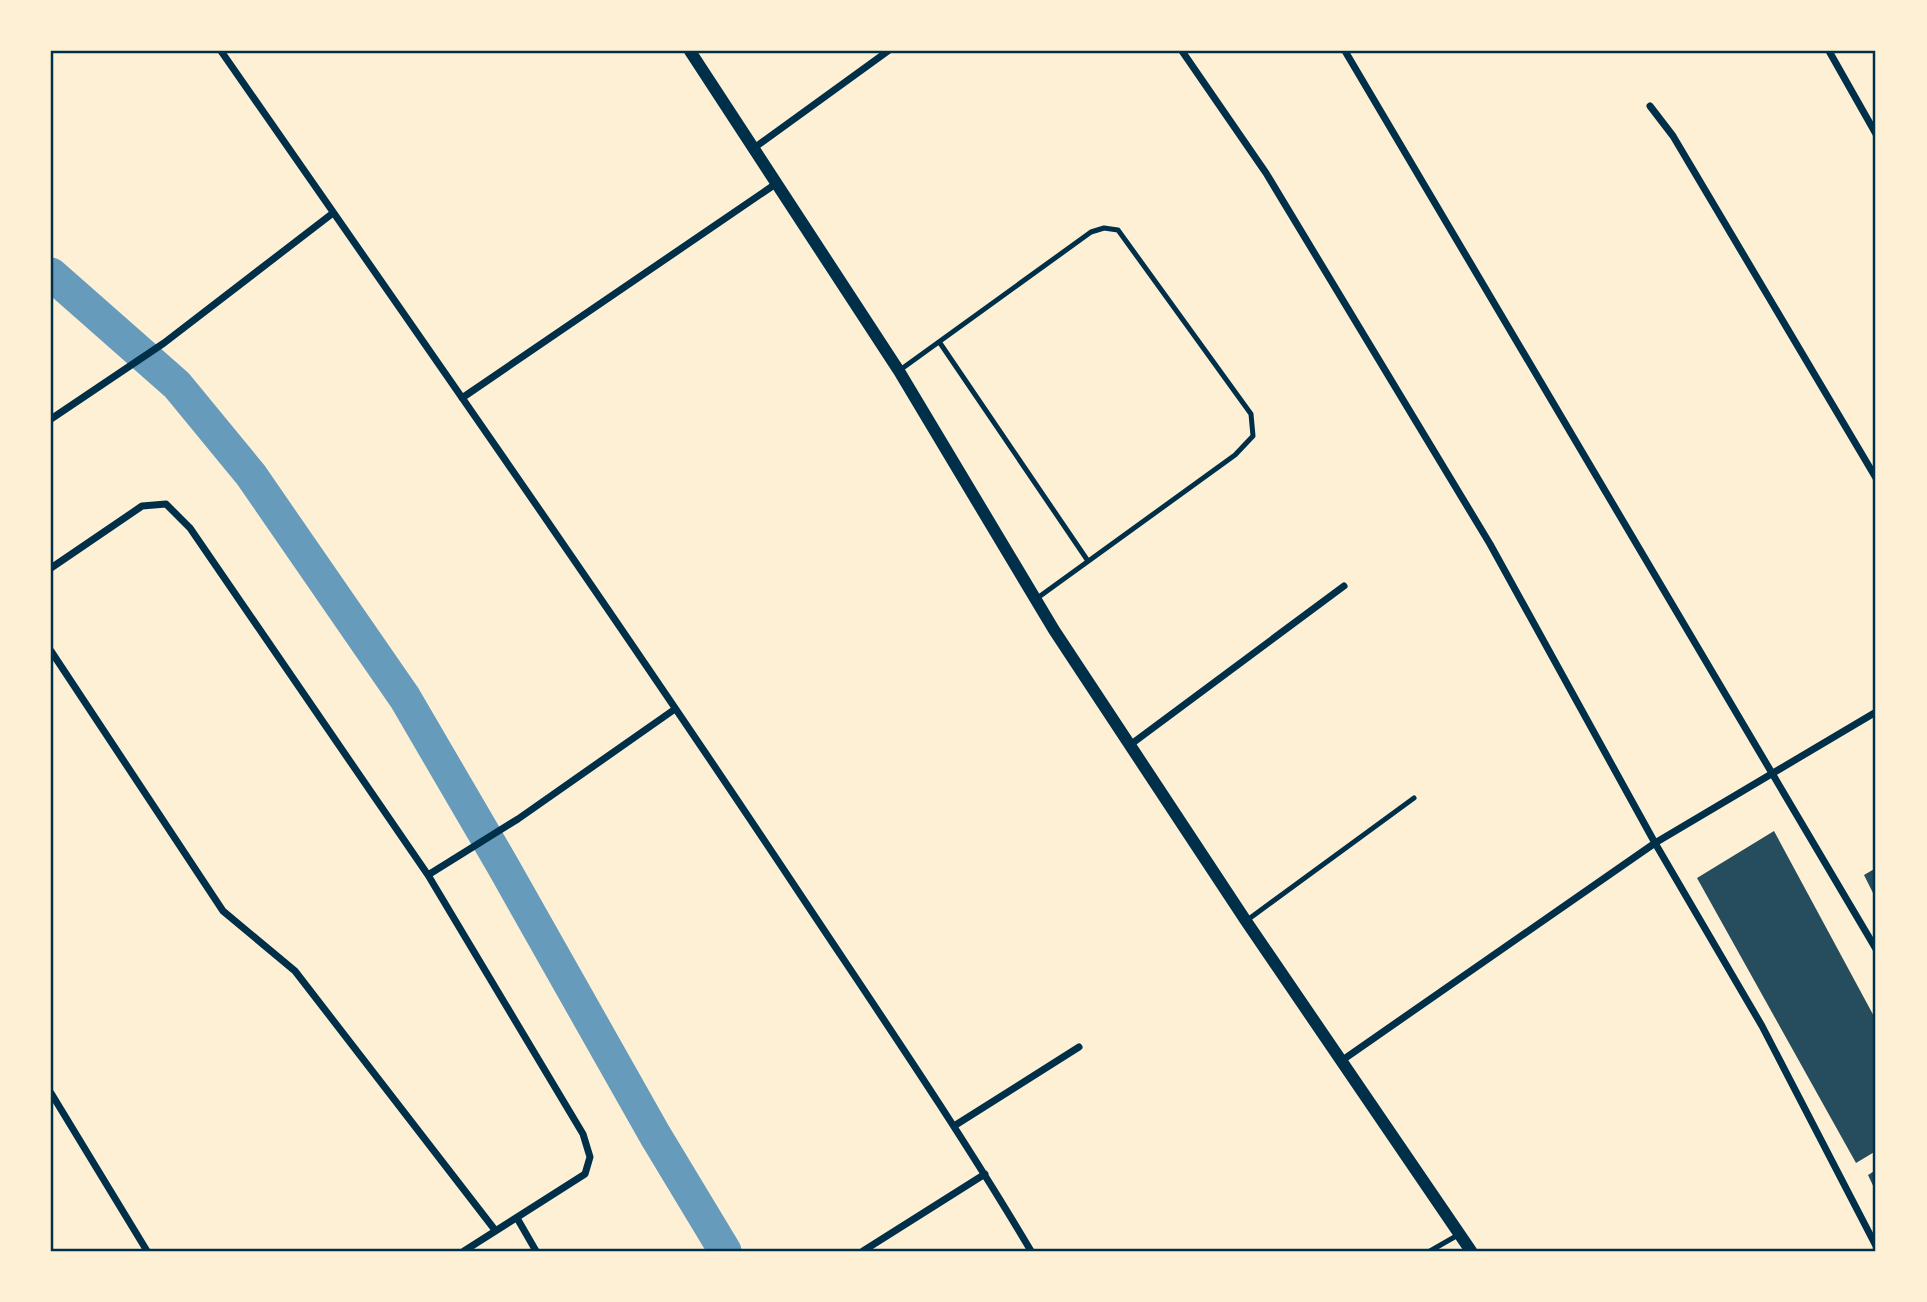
<svg xmlns="http://www.w3.org/2000/svg" width="1927" height="1302" viewBox="0 0 1927 1302" font-family="'Sofia Sans Condensed',sans-serif">
<style>
.lines{fill:none;stroke-linecap:round;stroke-linejoin:round}
.canal{stroke:#669bbc;stroke-width:33}
.building{fill:#264d5e}
.service{stroke:#003049;stroke-width:5}
.minor{stroke:#003049;stroke-width:7}
.tertiary{stroke:#003049;stroke-width:12}
.neatline{fill:none;stroke:#003049;stroke-width:2.5}
</style>
<rect width="100%" height="100%" fill="#fdf0d5"/>
<g class="lines">
<path class="canal" d="M51 274 177 385 251 475 405 698 503 866 655 1135 725 1251"/>
</g>
<path class="building" d="M1774 831 1876 1020V1151L1856 1163 1697 878Z
M1876 868V899L1864 875Z
M1876 1170V1192L1868 1175Z"/>
<g class="lines">
<path class="service" d="M940 343 1088 561
M900 370 1091 232 1104 228 1118 230 1251 414 1253 436 1235 455 1036 599
M1246 921 1414 798
M1430 1251 1458 1235"/>
<path class="minor" d="M221 51C415 330 610 608 798 891 877 1010 958 1128 1031 1251
M1182 51 1266 173 1490 544 1655 843 1762 1026 1876 1246
M1345 51 1876 949
M1829 51 1876 134
M1650 106 1673 136 1876 478
M754 148 888 51
M462 398 777 183
M51 419 164 343 333 213
M51 568 142 506 166 504 190 528 428 875 583 1134 590 1157 585 1174 464 1251
M51 651 223 911 295 971 495 1230
M1130 745 1344 586
M428 875 518 819 675 709
M1341 1061 1655 843 1876 712
M51 1093 147 1251
M954 1126 1079 1047
M517 1218 536 1251
M863 1251 985 1174"/>
<path class="tertiary" d="M690 51 899 371 1054 630 1246 921 1471 1251"/>
</g>
<rect width="1927" height="1302" fill="none" stroke="#fdf0d5" stroke-width="105"/>
<rect x="52" y="52" width="1822" height="1198" class="neatline"/>
</svg>
